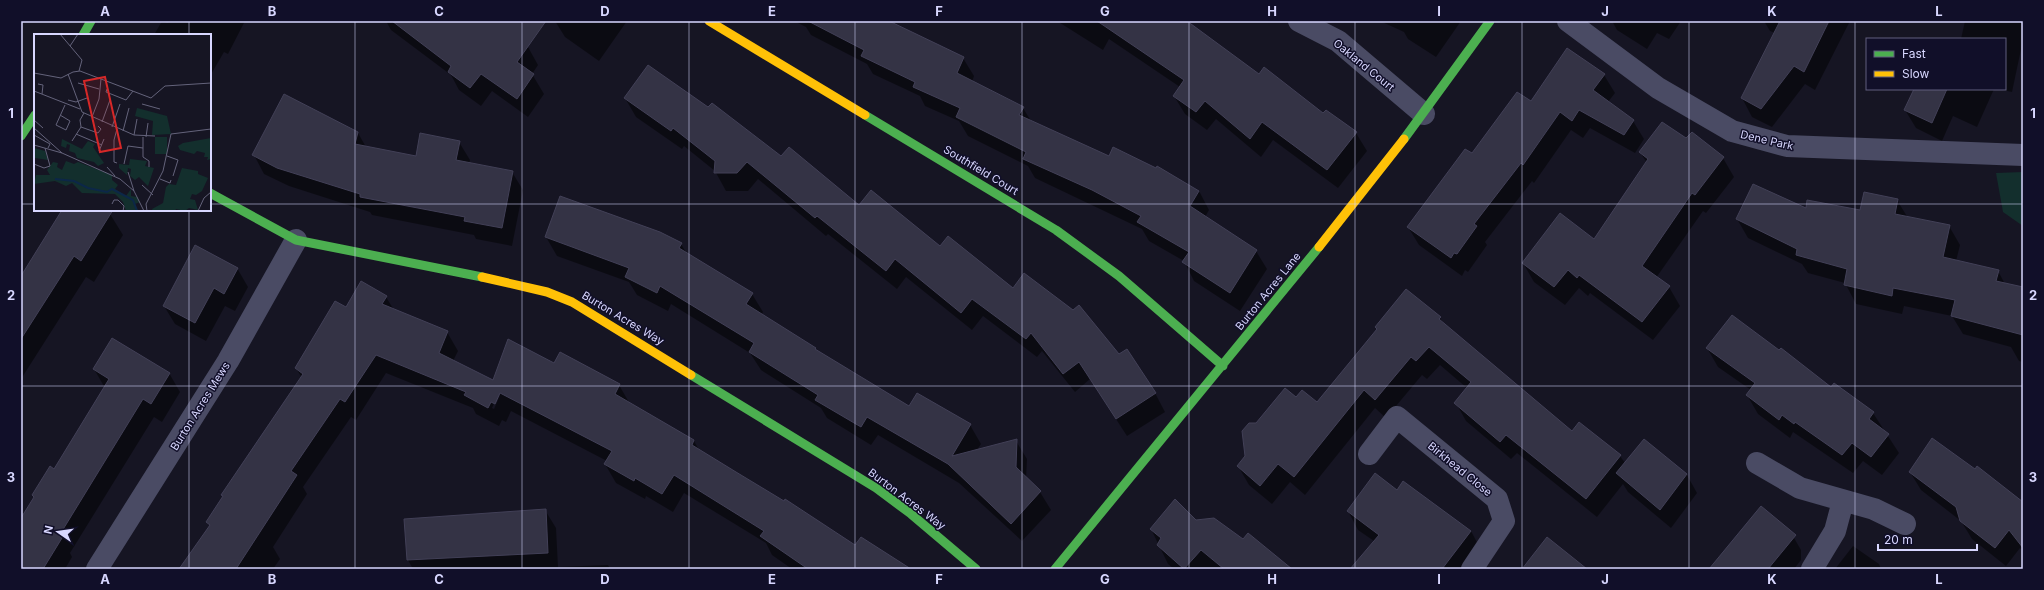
<svg xmlns="http://www.w3.org/2000/svg" width="2044" height="590" viewBox="0 0 2044 590" font-family="Inter,sans-serif">
<style>
.green{fill:#132f2d}
.shadow{fill:#0007;fill-rule:evenodd}
.building{fill:#343345;stroke:#424057}
.lines{fill:none;stroke-linecap:round;stroke-linejoin:round}
.street{stroke:#4a4b64;stroke-width:22}
.fast{stroke:#4caf50;stroke-width:9}
.slow{stroke:#ffc107;stroke-width:9}
.grid{fill:none;stroke:#d8d7ff;stroke-width:1;stroke-opacity:0.55}
.labels{text-anchor:middle;dominant-baseline:central;stroke-width:3;stroke-linejoin:round;paint-order:stroke}
.street-label{font-size:11px;fill:#d8d7ff;stroke:#110f29}
.inset-river{fill:none;stroke:#0c2748;stroke-width:2}
.inset-road{fill:none;stroke:#64637b;stroke-width:1}
.view{fill:#d62828;fill-opacity:0.15;stroke:#d62828;stroke-width:2}
.inset-edge{fill:none;stroke:#d8d7ff;stroke-width:2}
.neatline{fill:none;stroke:#d8d7ff;stroke-width:1.5}
.grid-label{font-size:13px;text-anchor:middle;font-weight:bold;fill:#d8d7ff}
</style>
<rect width="100%" height="100%" fill="#161523"/>
<path class="green" d="M2023 172V226L2003 212 1996 173Z"/>
<path class="shadow" d="M162 21 168 23 169 21H245L228 54 224 52 210 76V35H154Z
M386 21H492L528 47 538 65 532 74 544 94 528 117 492 91 481 106 459 90 451 75 391 30Z
M555 21H627L599 61 565 37Z
M794 21H886L963 58 974 76 972 82 1023 108 1031 121 1110 157 1199 191 1209 210 1205 217 1256 251 1267 269 1240 311 1194 281 1184 261 1149 241 1142 229 1035 178 1028 166 968 136 959 121 925 106 920 96 873 74 867 64 811 35 806 27Z
M1057 21H1172L1356 133 1367 151 1338 188 1273 140 1261 157 1216 119 1207 130 1185 114 1174 96 1180 87 1109 39 1103 50Z
M1380 21H1461L1436 57 1408 39 1404 32Z
M1612 21H1681L1669 39 1657 33 1647 49 1617 30Z
M1764 21H1850L1815 90 1805 84 1772 127 1752 117 1742 98 1775 33 1770 31Z
M1965 21H2023V40L2012 92 1998 89H2005V39H1961Z
M1604 75 1615 93 1608 102 1633 121 1644 139 1635 153 1590 128 1583 138 1571 130 1534 183 1532 181 1485 242 1487 245 1468 272 1465 270 1462 276 1419 245 1408 227 1472 155 1531 103Z
M1915 89H1994L1977 127 1953 116 1942 141 1916 128 1905 110Z
M625 98 781 158 859 206 941 247 1119 355 1155 393 1165 412 1127 436 1090 379 1075 392 1042 351 1037 357 983 316 972 330 906 277 897 289 828 234 826 236 758 179 748 191H726L715 171 684 146 682 149 636 117Z
M358 133 366 147 416 157 459 142 470 160 469 164 512 172 523 190 512 246 476 239 474 235 372 215 370 212 289 186 264 174 254 155Z
M1692 133 1723 158 1734 177 1706 213 1703 211 1656 278 1669 287 1680 306 1653 340 1590 293 1588 296 1579 288 1565 305 1534 282 1523 263 1594 241 1647 163 1640 152 1686 139Z
M561 197 681 244 687 254 752 294 763 312 761 315 815 348 818 352 909 408 970 425 981 444 977 450 1016 441 1027 459 1026 479 1040 492 1051 510 1022 541 959 483 878 435 871 445 827 418 821 408 761 370 750 353 671 304 668 311 637 295 629 282 557 256 546 237Z
M1897 200 1908 218 1949 226 1960 245 1956 261 1998 271 2005 284 2023 288V362L2019 361 2011 347 1963 334 1952 316 1904 306 1902 314 1856 304 1845 283 1808 273 1802 264 1748 238 1737 219 1806 209 1861 211Z
M63 210H104L110 214 123 235 94 282 86 277 21 379V275L23 276Z
M237 268 248 287 235 311 225 306 206 341 175 324 164 306Z
M386 297 394 310 447 332 458 351 453 361 493 381 555 364 619 385 630 404 694 441 699 450 855 547 899 569H792L772 555 766 543 684 493 673 512 646 496 645 499 616 483 605 464 607 461 511 411 506 422 502 420 499 426 476 414 473 408 386 373 356 420 351 417 303 487 307 494 273 547 280 559 273 569H182L210 526 208 522 223 498 222 495 302 378 296 368 347 308ZM498 395H500L494 409 492 408Z
M1440 318 1444 324 1572 432 1620 456 1625 463 1644 440 1687 475 1697 493 1671 528 1628 492 1623 484 1597 517 1517 453 1511 459 1466 421 1456 403 1467 388 1440 365 1427 379 1422 375 1386 418 1375 408 1305 495 1290 482 1272 504 1249 485 1238 466 1246 457 1256 424 1296 399 1317 403Z
M1707 348 1831 388 1835 384 1873 413 1899 453 1882 475 1863 461 1853 473 1793 432 1790 438 1758 414 1747 395 1751 390 1718 367Z
M94 369 169 373 180 392 162 422 154 417 70 553 72 557 65 569H21V520L55 470 105 388Z
M1910 472 2023 504V552L2020 548 2006 566 1972 539 1961 521 1921 490Z
M1397 491 1471 531 1481 550 1467 569H1444L1437 564 1434 569H1352L1374 541 1358 530 1348 511Z
M545 510 556 528 558 567 608 565 610 569H413L408 560 405 519Z
M1196 521 1281 569H1174L1168 564 1151 529Z
M1790 531 1801 550V560L1794 569H1710Z
M1853 546 1879 564 1881 569H1835Z"/>
<path class="building" d="M392 21H546L517 62 534 74 517 99 481 74 470 88 448 72 451 66Z
M808 21H889L964 57 957 73 1024 107 1019 115 1109 156 1113 147 1156 168 1157 166 1199 191 1190 206 1257 250 1230 293 1182 262 1189 252 1137 222 1141 216 1092 190 1023 159 1026 152 956 117 960 108 913 87 915 82 861 56 864 50Z
M1097 21H1187L1259 74 1264 67 1323 113 1326 110 1357 132 1327 170 1262 122 1250 139 1205 101 1196 112 1173 96 1184 80Z
M1780 21H1829L1804 72 1794 66 1761 109 1741 98Z
M1567 48 1605 74 1593 90 1634 120 1624 135 1579 110 1572 121 1560 112 1523 165 1521 163 1474 224 1477 226 1457 254 1454 253 1451 258 1407 227 1465 149 1472 153 1517 92 1531 101Z
M648 65 708 107 712 103 781 156 789 147 859 205 871 190 940 246 948 236 1013 288 1024 273 1073 310 1079 305 1119 354 1127 349 1156 393 1116 419 1079 362 1063 374 1031 333 1026 339 972 299 961 313 895 259 886 271 817 216 815 218 747 162 737 173H714L715 161 673 128 671 131 624 98Z
M1914 89H1947L1932 123 1904 110Z
M284 94 358 132 355 144 416 156 420 133 460 141 456 160 513 171 502 228 464 221 465 217 360 197V194L277 168 252 155Z
M1662 122 1686 138 1692 132 1724 157 1695 195 1692 193 1642 266 1670 286 1642 322 1579 275 1577 278 1568 270 1554 287 1522 263 1560 213 1594 239 1648 159 1639 152Z
M1753 184 1806 208 1807 200 1860 210 1864 192 1898 199 1895 214 1950 225 1943 257 1999 270 1996 281 2023 287V335L1951 316 1955 300 1893 288 1892 296 1844 285 1847 269 1796 255 1797 249 1736 219Z
M560 196 660 232 682 243 679 248 753 293 746 304 816 348 815 349 909 406 917 393 971 424 952 456 1017 439 1016 467 1041 491 1011 524 948 464 867 417 861 427 815 400 818 395 749 352 754 343 660 286 657 293 625 277 629 268 545 237Z
M62 210H113L81 261 74 256 21 339V276Z
M195 245 238 268 224 294 214 288 195 323 163 306Z
M361 281 387 296 382 304 448 331 439 353 493 380 508 339 554 363 560 352 620 384 615 394 694 440 692 445 736 472 784 501 785 499 855 545 861 537 911 569H808L760 536 764 531 674 475 662 494 635 478 634 481 604 464 612 451 500 393 495 404 491 402 488 408 464 395 466 392 376 355 345 402 340 399 291 471 297 475 236 569H179L210 525 206 522 223 496 221 495 303 374 295 368 335 301 346 307Z
M1406 289 1441 317 1439 319 1572 431 1579 422 1621 455 1586 499 1506 435 1500 442 1454 403 1471 382 1429 347 1416 361 1411 357 1375 400 1364 390 1294 477 1278 464 1260 486 1237 466 1245 456 1242 431 1249 423H1256L1285 388 1296 397 1302 390 1317 402 1377 329 1375 327Z
M1732 315 1779 350 1781 348 1831 387 1834 383 1874 412 1869 419 1889 434 1871 457 1852 443 1842 455 1795 422 1794 424 1782 415 1779 420 1746 395 1755 383 1706 348Z
M112 338 170 373 151 404 143 399 59 536 62 538 43 569H21V518L34 497 32 495 50 466 54 469 109 379 93 369Z
M1932 438 1975 469 1977 466 2023 502V548L2009 530 1995 548 1960 521 1956 507 1909 472Z
M1644 439 1687 474 1660 510 1616 473Z
M1375 473 1397 490 1403 481 1471 531 1442 569H1350L1379 535 1347 511Z
M1175 499 1196 520 1214 518 1243 539 1248 533 1292 569H1224L1201 550 1184 569 1157 545 1161 538 1150 529Z
M1761 506 1796 535 1768 569H1709Z
M546 509 548 553 407 560 404 519Z
M1547 537 1587 569H1522Z"/>
<g class="lines">
<path class="street" d="M1299 21 1338 41 1424 114
M1568 21 1658 88 1732 131 1787 146 2023 155
M1369 454 1397 417 1497 499 1504 521 1472 569
M1757 463 1800 488 1874 509 1905 524
M97 569 228 361 296 240
M1812 569 1835 531 1843 501"/>
<path class="fast" d="M83 35 91 21
M865 115 1056 230 1119 276 1223 366
M21 136 35 115
M1404 139 1490 21
M210 193 296 240 482 277
M691 375 876 488 911 514 976 569
M1055 569 1319 247"/>
<path class="slow" d="M709 21 865 115
M1319 247 1404 139
M482 277 547 292 572 302 691 375"/>
</g>
<path class="grid" d="M189 21V35M355 21V569M522 21V569M689 21V569M855 21V569M1022 21V569M1189 21V569M1355 21V569M1522 21V569M1689 21V569M1855 21V569M21 204H35M210 204H2023M189 210V569M21 386H2023"/>
<g class="labels">
<g class="street-label">
<text transform="translate(1364 65) rotate(39)">Oakland Court</text>
<text transform="translate(1767 140) rotate(13)">Dene Park</text>
<text transform="translate(981 170) rotate(31)">Southfield Court</text>
<text transform="translate(1268 291) rotate(-51)">Burton Acres Lane</text>
<text transform="translate(623 318) rotate(31)">Burton Acres Way</text>
<text transform="translate(200 406) rotate(-58)">Burton Acres Mews</text>
<text transform="translate(1460 469) rotate(39)">Birkhead Close</text>
<text transform="translate(907 499) rotate(37)">Burton Acres Way</text>
</g>
</g>
<g transform="translate(34 34)">
<rect width="177" height="177" fill="#161523"/>
<path d="M103 74 133 82 137 100 118 101 119 87 101 82ZM121 103H133V120H121ZM177 104V125L173 126 174 123H170L171 119 163 117 160 120 146 116 144 112 149 109ZM28 105 48 115 54 107 61 110 59 113 70 129 64 132 60 128 43 124 41 119 35 117 36 111 33 110 32 114 27 112ZM0 114 11 117 14 126 1 124 0 129ZM96 125 113 127 111 132 120 134 114 152 105 143 101 146 96 142 97 135 94 134 93 141 85 134V130L95 131ZM32 127 40 130 44 128 78 141V146L84 151 81 155 92 162 97 155V162L103 163 106 168 101 170 104 176 92 177 89 168 81 160 48 159 38 149 32 152 21 147 0 150 2 141H16L13 136 19 128 24 129 23 133 28 136ZM148 134 164 137V140L174 144 168 157 162 161 158 160 156 165 161 166 164 176 155 174 151 177 142 175 141 177H119L118 175 129 169 132 153 135 150 142 151Z" fill="#132f2d"/>
<path class="inset-river" d="M21 145 40 147 54 154 73 158 78 155 99 166 103 177"/>
<path class="inset-road" d="M26 0 48 26 45 37M36 12 44 0M0 39 27 44 39 38 46 37 117 64 131 52 177 49M34 40 48 78 100 101 121 102M44 49 65 55M4 50 9 51 8 60M73 55 72 58 92 66 99 57M0 57 46 75M34 66 42 68 53 64M108 70 126 75M26 81 36 87 32 96 22 91 31 71M58 83 65 65 67 45M0 86 9 94M68 88 76 66M47 93 64 99 67 95 64 92M47 93 46 86 50 79M78 93 86 70M0 94 28 119M89 97 95 74M42 100 68 111M0 101 16 110 14 114M100 101 103 85M109 103V123L115 127V133M112 103 114 89M38 107 47 93M0 111 28 119 86 145 100 157 110 177M65 117 70 105M133 122 144 126 139 142M83 129 80 128V106L83 95M0 130 10 134 16 132 11 114M90 130 94 112 109 114M73 133 81 142M94 138 100 157M126 145 136 149 137 146M108 151 119 161M78 170 80 166H84L90 172 89 177M113 177 112 170 129 137 137 100 177 95M164 177 170 164 177 158"/>
<path class="view" d="M71 43 87 114 66 118 50 47Z"/>
<rect width="177" height="177" class="inset-edge"/>
</g>
<rect width="2044" height="590" fill="none" stroke="#110f29" stroke-width="44"/>
<rect x="1866" y="38" width="140" height="52" fill="#110f29" stroke="#615f7f"/>
<rect x="1874" y="51" width="20" height="6" fill="#4caf50" stroke="#615f7f"/>
<text x="1902" y="58" font-size="12" fill="#d8d7ff">Fast</text>
<rect x="1874" y="71" width="20" height="6" fill="#ffc107" stroke="#615f7f"/>
<text x="1902" y="78" font-size="12" fill="#d8d7ff">Slow</text>
<g transform="translate(58 532) rotate(283)" stroke="#110f29" stroke-width="3" paint-order="stroke">
<path d="M0-3L7 15L0 10L-7 15Z" fill="#d8d7ff"/>
<text y="-6" font-size="11" font-weight="bold" text-anchor="middle" fill="#d8d7ff">N</text>
</g>
<path d="M1878 544v6h99v-6" fill="none" stroke="#d8d7ff" stroke-width="2"/>
<text x="1884" y="544" font-size="12" fill="#d8d7ff" stroke="#110f29" stroke-width="3" paint-order="stroke">20 m</text>
<rect x="22" y="22" width="2000" height="546" class="neatline"/>
<g class="grid-label">
<text x="105" y="16">A</text>
<text x="272" y="16">B</text>
<text x="439" y="16">C</text>
<text x="605" y="16">D</text>
<text x="772" y="16">E</text>
<text x="939" y="16">F</text>
<text x="1105" y="16">G</text>
<text x="1272" y="16">H</text>
<text x="1439" y="16">I</text>
<text x="1605" y="16">J</text>
<text x="1772" y="16">K</text>
<text x="1939" y="16">L</text>
<text x="11" y="118">1</text>
<text x="2033" y="118">1</text>
<text x="11" y="300">2</text>
<text x="2033" y="300">2</text>
<text x="11" y="482">3</text>
<text x="2033" y="482">3</text>
<text x="105" y="584">A</text>
<text x="272" y="584">B</text>
<text x="439" y="584">C</text>
<text x="605" y="584">D</text>
<text x="772" y="584">E</text>
<text x="939" y="584">F</text>
<text x="1105" y="584">G</text>
<text x="1272" y="584">H</text>
<text x="1439" y="584">I</text>
<text x="1605" y="584">J</text>
<text x="1772" y="584">K</text>
<text x="1939" y="584">L</text>
</g>
</svg>
